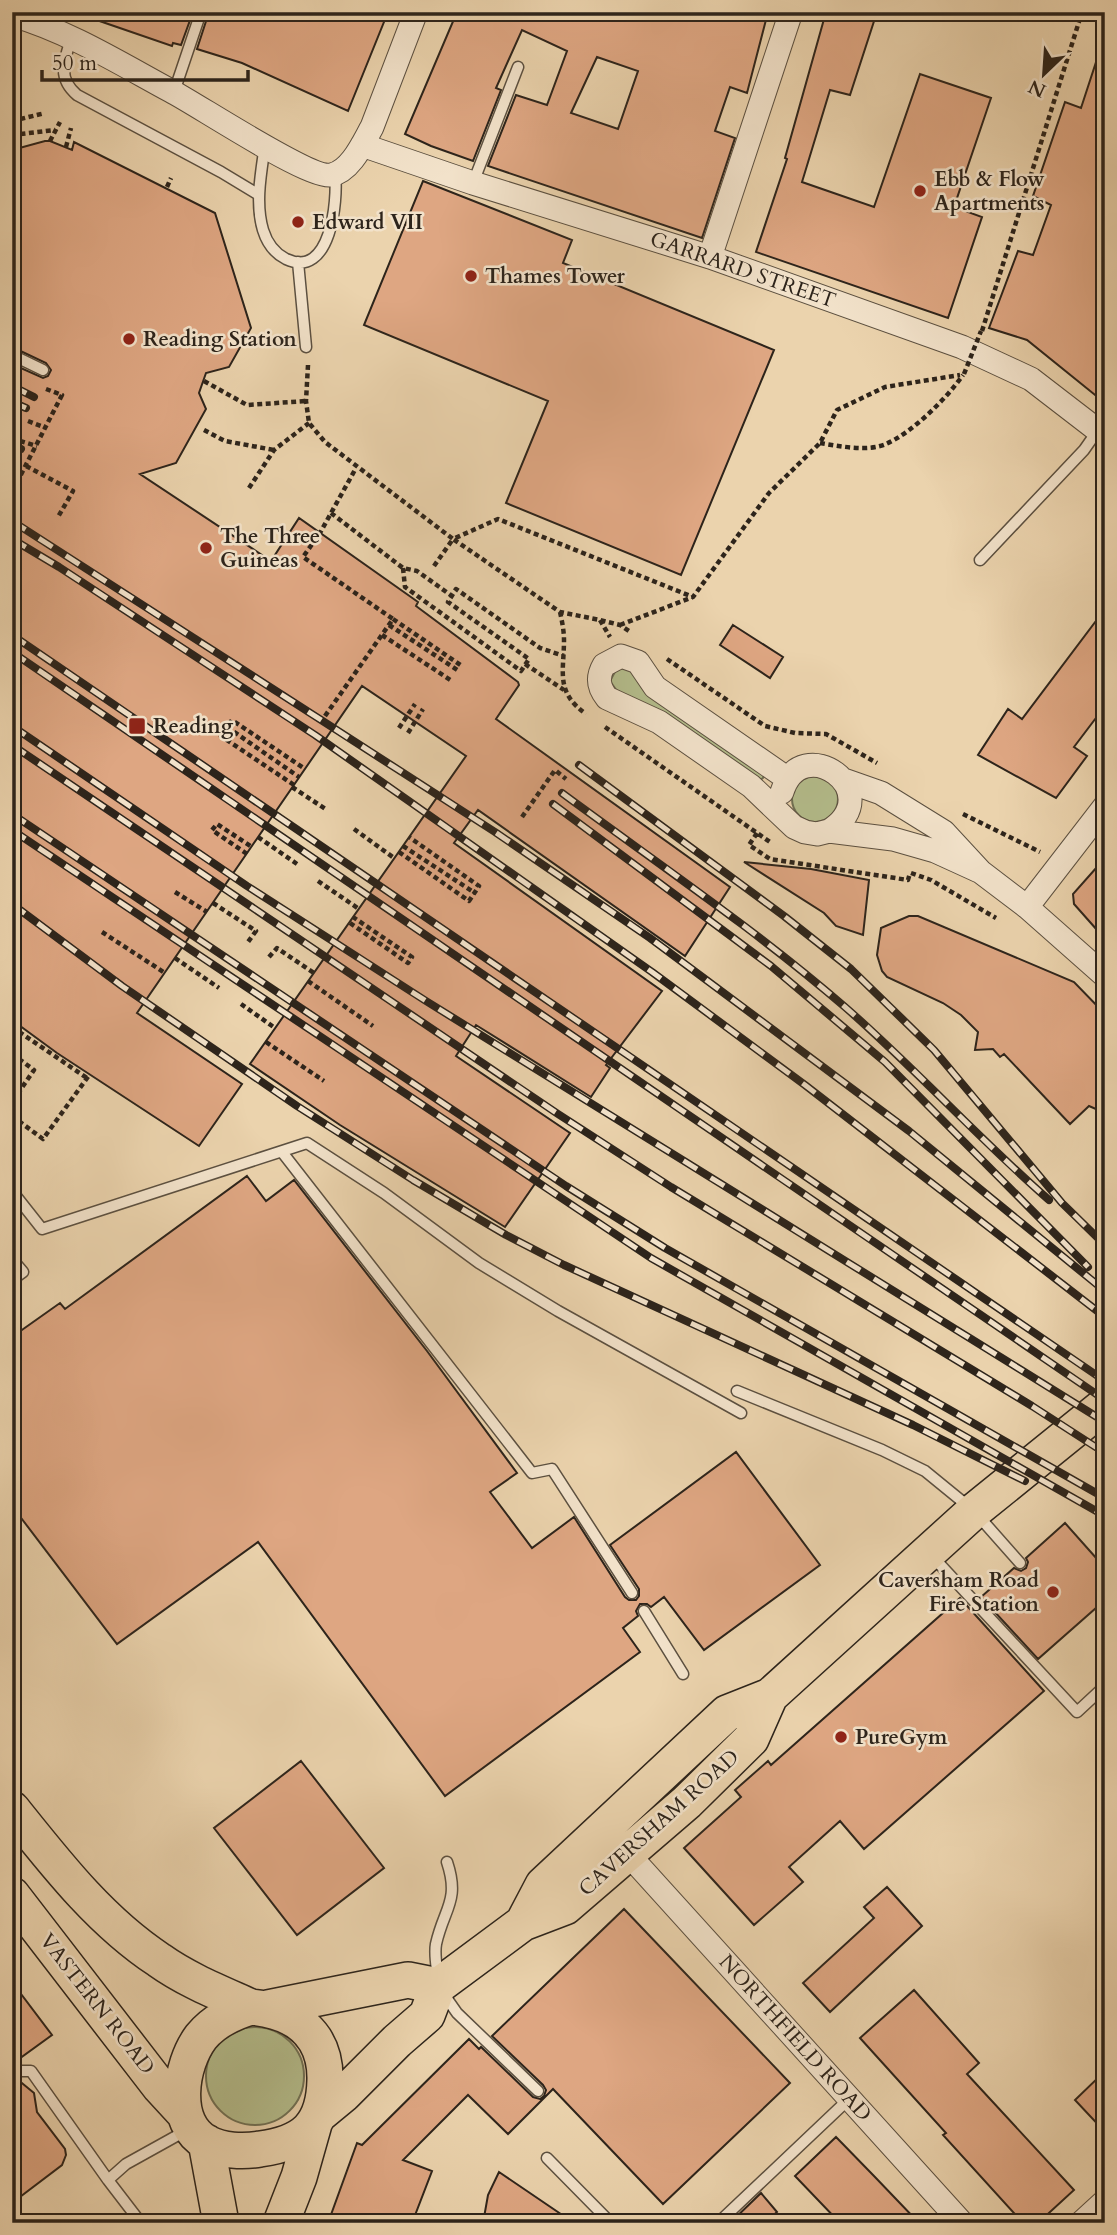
<svg xmlns="http://www.w3.org/2000/svg" width="1117" height="2235" viewBox="0 0 1117 2235" font-family="Cardo,serif">
<style>
.green{fill:#b4bd8c;stroke:#707054;stroke-width:2}
.building{fill:#dea682;stroke:#2d241b;stroke-width:2;fill-rule:evenodd}
.lines{fill:none;stroke-linecap:round;stroke-linejoin:round}
.lane-casing{stroke:#5c5040;stroke-width:13}
.street-casing{stroke:#5c5040;stroke-width:25}
.primary-casing{stroke:#2d241b;stroke-width:38}
.path{stroke:#2d241b;stroke-width:4.5;stroke-dasharray:5 3.5;stroke-linecap:butt}
.lane{stroke:#f2e2ca;stroke-width:10}
.street{stroke:#f2e2ca;stroke-width:23}
.primary{stroke:#ebd3ad;stroke-width:35}
.rail-casing{stroke:#2d241b;stroke-width:8}
.rail{stroke:#f2e2ca;stroke-width:5;stroke-dasharray:16;stroke-linecap:butt}
.path-bridge{stroke:#2d241b;stroke-width:4.5;stroke-dasharray:5 3.5;stroke-linecap:butt}
.poi-dot{fill:#8f2418;stroke:#f2e2ca;stroke-width:2.5}
.labels{text-anchor:middle;dominant-baseline:central;stroke-width:5;stroke-linejoin:round;paint-order:stroke}
.poi-label{font-size:21px;font-weight:bold;fill:#2d241b;stroke:#f2e2ca;text-anchor:start}
.street-label{font-size:21px;fill:#2d241b;stroke:#f2e2ca}
</style>
<rect width="100%" height="100%" fill="#ebd3ad"/>
<filter id="stains"><feTurbulence type="fractalNoise" baseFrequency=".00286" numOctaves="4"/><feColorMatrix values="0 0 0 0 .2 0 0 0 0 .09 0 0 0 0 .02 0 0 0 .5 -.17"/></filter>
<radialGradient id="worn" r=".72"><stop offset=".6" stop-color="#630" stop-opacity="0"/><stop offset="1" stop-color="#630" stop-opacity=".3"/></radialGradient>
<path class="green" d="M622 668 628 669 764 774 763 778 760 780 617 691 610 681 616 670Z
M792 799a23 23 0 1 1 46 0a23 23 0 1 1-46 0Z
M206 2076a49 49 0 1 1 98 0a49 49 0 1 1-98 0Z"/>
<path class="building" d="M86 12H193L181 45 173 43 172 46 85 16Z
M209 12H388L348 111 242 63 197 49Z
M457 12H768L747 93 730 87 715 131 735 138 702 238 488 166 516 95 547 105 567 51 522 30 496 88 501 90 473 161 431 146 405 134ZM597 57 638 71 618 129 571 113Z
M826 12H877L850 95 830 90 802 182 874 207 920 74 991 98 954 207 982 217 948 318 756 252 787 159 785 158Z
M1100 50 1105 51V403L1027 340 989 328 1018 251 1033 255 1051 205 1033 196 1065 102 1081 108Z
M45 141H50L72 150 74 142 215 213 251 328 229 367 206 373 199 393 206 409 176 463 140 474 271 561 299 518 418 602 416 606 518 682 519 685 496 719 730 887 685 956 478 810 454 843 662 991 606 1065 610 1068 591 1097 476 1025 456 1056 570 1133 505 1227 340 1125 250 1064 466 756 362 686 137 1013 242 1084 199 1146 57 1053 12 1020V364L43 378 48 376 51 370 46 363 12 347V150Z
M423 181 572 240 563 263 774 350 681 575 506 503 548 401 364 325Z
M1105 609V706L1074 747 1087 756 1056 798 978 755 1008 709 1022 719Z
M733 625 783 657 770 678 720 645Z
M1105 858V939L1074 904 1073 894Z
M744 862 811 869 869 880 863 935 836 926 824 913Z
M909 916H918L1074 982 1105 1014V1113L1089 1106 1070 1124 1004 1054 1000 1057 993 1049 975 1050 978 1032 961 1015 943 1003 887 977 882 971 877 955 881 928Z
M247 1176 266 1201 294 1180 427 1351 517 1473 490 1492 532 1548 574 1517 625 1597 629 1600H636L639 1596V1589L610 1545 736 1452 820 1565 704 1650 664 1597 651 1607 647 1604H640L636 1611 638 1616 623 1628 640 1652 445 1796 258 1542 117 1644 12 1506V1337L60 1303 65 1309Z
M1065 1523 1105 1568V1600L1038 1659 981 1597 1014 1568 1021 1571 1026 1568 1028 1562 1026 1558Z
M960 1598 1044 1691 864 1849 840 1821 789 1867 803 1882 754 1925 684 1848 741 1797 735 1790 768 1761 771 1765Z
M301 1761 384 1868 297 1935 214 1828Z
M887 1887 922 1926 830 2012 803 1983 874 1918 864 1907Z
M624 1909 790 2083 663 2204 553 2089 508 2134 468 2095 403 2160 432 2171 412 2223H328L357 2143 362 2145 469 2039 479 2049 481 2047 533 2097 540 2099 544 2096 546 2090 543 2085 492 2036Z
M12 1982 52 2035 12 2064Z
M914 1990 979 2063 967 2074 1074 2190 1038 2223H1023L943 2135 946 2133 860 2038Z
M1105 2071V2132L1075 2100Z
M17 2079 34 2093 37 2112 65 2149 66 2155 62 2165 12 2203V2081Z
M836 2137 874 2176 919 2223H840L795 2176Z
M499 2172 574 2223H483L488 2195Z
M761 2193 777 2212 765 2223H730Z"/>
<g class="lines">
<g class="lane-casing">
<path id="lane" d="M71 39C64 61 57 78 77 95L221 172 259 195
M174 92 201 12
M265 145C261 173 255 203 263 230 267 243 274 253 286 259 331 280 338 200 335 174
M473 183 518 67
M298 262 306 347
M12 355 43 370
M980 560 1084 450 1098 430
M282 1152 532 1473 552 1469 632 1593
M12 1191 42 1229 307 1143 384 1193 479 1263 558 1311 741 1413
M12 1259 23 1272 12 1280
M737 1391 882 1450 925 1471 974 1511 1020 1563
M932 1556 1077 1712 1105 1686
M644 1611 683 1674
M438 1978C437 1968 434 1955 436 1944 444 1908 460 1901 447 1862
M443 1993 457 2013 538 2091
M12 2073 16 2071H31L108 2180 141 2223
M547 2158 611 2223
M108 2180 126 2164 189 2129
M718 2223 850 2098"/>
</g>
<g class="street-casing">
<path id="street" d="M12 15C68 31 121 64 171 91 198 105 309 179 331 175 351 171 363 143 372 127L416 12
M362 145 473 183 710 257 962 347 1031 379 1105 436
M710 257 791 12
M788 779 655 687 638 662 621 656 604 665C597 677 598 687 607 698L659 722 751 786 794 827 805 832 817 834 829 831 893 839 935 851 981 872
M844 780 881 793 944 832 981 872 1027 907 1105 976
M782 792C801 729 890 792 829 831
M1027 907 1105 806
M628 1854 962 2223
M1081 2223 1105 2201"/>
</g>
<g class="primary-casing">
<path id="primary" d="M12 1809C56 1864 100 1921 159 1960 187 1980 220 1993 251 2007
M12 1895 160 2087 183 2112
M523 1923 543 1885 727 1713 770 1696 974 1511 1105 1405
M251 2007C295 2011 326 2034 325 2080 324 2126 304 2143 260 2149 243 2152 222 2151 207 2143 171 2123 180 2065 201 2037 214 2021 231 2013 251 2007Z
M268 2008 408 1980 438 1986
M321 2113 344 2094 397 2041 427 2015 438 1986 523 1923 565 1907 687 1802 751 1739 770 1696
M206 2142 221 2223
M281 2223 299 2177 314 2124"/>
</g>
<path class="path" d="M12 121 45 113
M12 135 55 130
M50 141 60 122
M66 147 71 128
M167 187 171 178
M982 331 1082 12
M308 365 306 401 309 423 325 442 453 539 498 519 693 597
M204 381 247 405 306 401
M28 421 46 428
M204 430 225 441 274 450
M20 441 37 446
M820 443C838 446 868 452 886 444 913 432 946 399 963 375
M26 466 73 491 58 517
M249 488 274 450 309 423
M13 490 62 395 46 389
M331 513 403 568 417 571 452 596
M434 566 453 539 560 612 600 620 620 625 629 631
M403 568 405 587 521 671 529 659 448 602 456 589 540 648 564 656
M560 612C562 621 564 631 564 640 564 672 555 692 586 714
M393 619 462 666
M600 620 610 637
M389 625 459 671
M620 625 693 597 769 493 820 443 837 410 885 387 960 375
M382 635 452 681
M667 659 765 726 795 733 826 734 877 763
M525 664 564 690
M325 716 393 619 303 557 320 533 356 468
M227 727 299 777
M605 727 770 842
M399 728 415 704
M408 733 423 709
M294 785 221 736 232 720 305 769
M292 787 327 810
M963 814 1040 852
M522 817 555 770 566 779
M354 829 394 858
M757 833 749 845 770 859 908 880 910 873
M258 837 297 864
M403 846 475 893
M399 852 469 901 479 886 409 837
M247 854 212 830 217 824 252 847
M911 873 931 880 996 918
M318 881 359 909
M175 892 207 912
M213 903 256 931 248 942
M350 923 408 963 412 957 353 917
M102 932 165 973
M269 957 277 948 314 973
M175 958 219 988
M308 981 373 1026
M241 1004 275 1028
M12 1027 87 1078
M266 1042 324 1081
M12 1054 34 1070 12 1102
M12 1116 43 1139 90 1074"/>
<use href="#lane" class="lane"/>
<use href="#street" class="street"/>
<use href="#primary" class="primary"/>
<g class="rail-casing">
<path id="rail" d="M12 386 34 397
M12 402 26 408
M12 445 21 449
M12 521 495 832 650 938 909 1131 1105 1291
M12 539 59 567 315 735 652 972 805 1085 1105 1317
M12 635 1105 1381
M12 652 1105 1400
M12 726 247 886 426 1001 1105 1422
M12 745 558 1114 671 1187 1032 1406 1105 1453
M579 765 784 916 851 969 934 1050 1062 1203 1105 1245
M562 793C657 863 756 930 845 1007 916 1069 978 1138 1049 1200
M553 804 771 966 885 1062 1088 1267
M12 814 566 1186 665 1248 1105 1498
M12 830 651 1258 1105 1516
M12 904 122 986 297 1106 413 1180 506 1235 564 1265 913 1425 1025 1481"/>
</g>
<use href="#rail" class="rail"/>
<path class="path-bridge" d="M964 374 981 331"/>
</g>
<g class="poi-dot">
<circle cx="920" cy="191" r="7"/>
<circle cx="298" cy="222" r="7"/>
<circle cx="471" cy="276" r="7"/>
<circle cx="129" cy="339" r="7"/>
<circle cx="206" cy="548" r="7"/>
<rect x="128" y="717" width="18" height="18" rx="3.5"/>
<circle cx="1053" cy="1592" r="7"/>
<circle cx="841" cy="1737" r="7"/>
</g>
<g class="labels">
<g class="poi-label">
<text x="934" y="179">Ebb &amp; Flow<tspan x="934" dy="24">Apartments</tspan></text>
<text x="312" y="222">Edward VII</text>
<text x="485" y="276">Thames Tower</text>
<text x="143" y="339">Reading Station</text>
<text x="220" y="536">The Three<tspan x="220" dy="24">Guineas</tspan></text>
<text x="153" y="726">Reading</text>
<text x="1039" y="1580" text-anchor="end">Caversham Road<tspan x="1039" dy="24">Fire Station</tspan></text>
<text x="855" y="1737">PureGym</text>
</g>
<g class="street-label">
<text transform="translate(743 270) rotate(19)">GARRARD STREET</text>
<text transform="translate(659 1823) rotate(-42)">CAVERSHAM ROAD</text>
<text transform="translate(97 2004) rotate(52)">VASTERN ROAD</text>
<text transform="translate(795 2038) rotate(48)">NORTHFIELD ROAD</text>
</g>
</g>
<rect width="1117" height="2235" fill="none" stroke="#ebd3ad" stroke-width="42"/>
<rect x="14" y="14" width="1089" height="2207" fill="none" stroke="#2d241b" stroke-width="3.5"/>
<rect x="21" y="21" width="1075" height="2193" fill="none" stroke="#2d241b" stroke-width="2"/>
<g transform="translate(1044 74) rotate(205)" stroke="#f2e2ca" stroke-width="5" paint-order="stroke">
<path d="M0-5L12 26L0 18L-12 26Z" fill="#2d241b"/>
<text y="-10" font-size="19" font-weight="bold" text-anchor="middle" fill="#2d241b">N</text>
</g>
<path d="M42 70v10h206v-10" fill="none" stroke="#2d241b" stroke-width="3.5"/>
<text x="52" y="70" font-size="21" fill="#2d241b" stroke="#f2e2ca" stroke-width="5" paint-order="stroke">50 m</text>
<rect width="100%" height="100%" filter="url(#stains)"/>
<rect width="100%" height="100%" fill="url(#worn)"/>
</svg>
